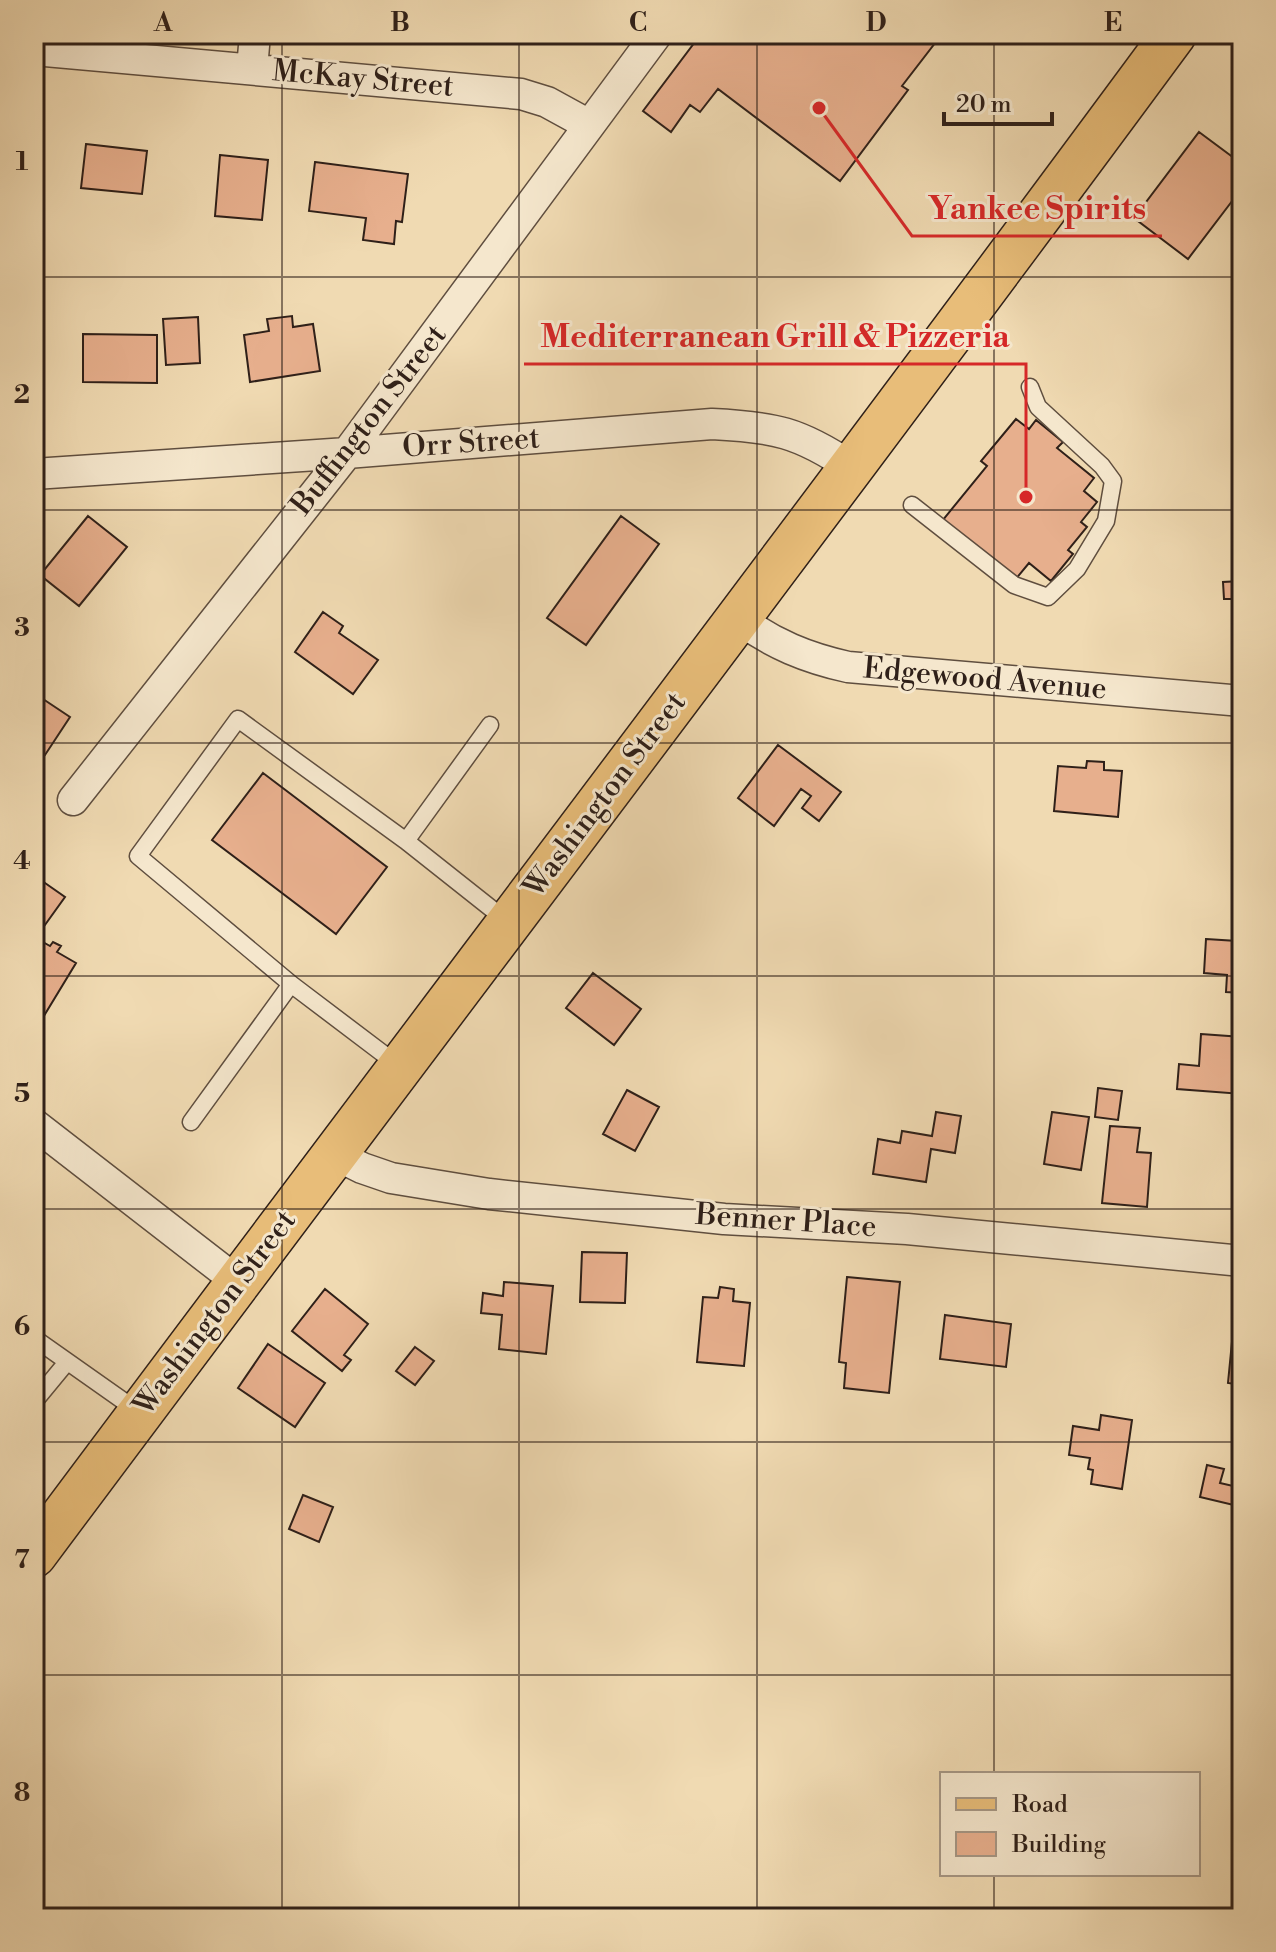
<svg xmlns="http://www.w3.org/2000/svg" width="1276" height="1952" viewBox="0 0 1276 1952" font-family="'Libre Bodoni',serif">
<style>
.building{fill:#e7af8d;stroke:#2f2019;stroke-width:2}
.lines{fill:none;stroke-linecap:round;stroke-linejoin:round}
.service-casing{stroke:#5f4e3f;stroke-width:19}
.minor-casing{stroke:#5f4e3f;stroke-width:33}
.primary-casing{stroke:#2f2019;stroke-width:47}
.service{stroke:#f5e7cd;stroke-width:16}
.minor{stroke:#f5e7cd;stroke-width:30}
.primary{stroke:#e8bd79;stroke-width:44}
.grid{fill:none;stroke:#2f2019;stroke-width:2;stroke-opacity:0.55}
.labels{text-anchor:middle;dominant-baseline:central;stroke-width:6;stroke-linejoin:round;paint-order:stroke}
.street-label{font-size:30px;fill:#2f2019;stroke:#f5e7cd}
.leader{fill:none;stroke:#d62828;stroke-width:3}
.callout-dot{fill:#d62828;stroke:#f5e7cd;stroke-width:3}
.callout-label{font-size:32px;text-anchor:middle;font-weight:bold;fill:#d62828;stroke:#f5e7cd;stroke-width:6;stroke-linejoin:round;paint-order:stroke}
.neatline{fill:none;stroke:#2f2019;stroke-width:3}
.grid-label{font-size:26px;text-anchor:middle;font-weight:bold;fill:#2f2019}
</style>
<rect width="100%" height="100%" fill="#f0dab2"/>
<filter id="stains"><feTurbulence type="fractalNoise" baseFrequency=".0025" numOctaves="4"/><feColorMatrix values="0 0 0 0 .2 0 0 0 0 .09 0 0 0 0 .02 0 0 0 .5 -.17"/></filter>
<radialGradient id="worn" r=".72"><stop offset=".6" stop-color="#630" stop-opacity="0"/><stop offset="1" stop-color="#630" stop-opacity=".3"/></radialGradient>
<path class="building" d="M701 34H942L902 86 908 90 840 181 718 89 700 112 690 105 671 132 643 111Z
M1199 132 1242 164V188L1188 259 1134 218Z
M86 144 147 151 142 194 81 188Z
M220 155 268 160 262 220 215 216Z
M315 162 408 174 402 222 396 221 394 244 363 240 366 218 309 211Z
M292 316 293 327 313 324 320 371 250 382 244 335 269 331 267 319Z
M198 317 200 363 166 365 163 319Z
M83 334 157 335V383L83 382Z
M1016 419 1029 429 1036 420 1063 442 1057 448 1094 478 1084 491 1097 502 1081 522 1087 527 1068 550 1073 554 1051 581 1029 563 1015 580 942 521 987 466 981 461Z
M1239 493H1242V518L1236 517Z
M88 516 127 547 79 606 40 575Z
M621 516 659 544 586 645 547 618Z
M1241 560 1242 599H1224L1223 582 1241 581Z
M323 612 343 626 339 633 378 660 353 694 295 652Z
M34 693 70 717 45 755 34 748Z
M778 745 841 792 819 821 802 808 811 796 801 789 774 826 738 798Z
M1087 761 1104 762V770L1122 771 1118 817 1054 811 1058 766 1086 768Z
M263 773 387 867 336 934 212 840Z
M35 876 65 897 37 936 34 933Z
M34 937 50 946 53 942 61 946 57 952 76 963 36 1029 34 1028Z
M1206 939 1237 941V947H1242V993L1226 992 1227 975 1204 973Z
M593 973 641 1009 614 1045 566 1008Z
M1201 1034 1242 1037V1094L1177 1089 1179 1064 1199 1066Z
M1098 1088 1122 1091 1118 1120 1095 1117Z
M627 1090 659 1107 635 1151 603 1134Z
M936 1112 961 1116 955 1153 931 1149 926 1182 873 1174 878 1139 900 1143 902 1131 932 1136Z
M1052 1112 1089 1117 1081 1170 1044 1164Z
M1110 1126 1140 1128 1137 1152 1151 1153 1147 1207 1102 1203Z
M582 1252 627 1253 625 1303 580 1302Z
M847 1277 900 1282 889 1393 844 1388 846 1363 839 1362Z
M504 1282 553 1286 546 1354 499 1349 502 1315 481 1313 483 1293 503 1296Z
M720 1287 734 1289 733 1301 750 1303 744 1366 697 1362 703 1297 718 1298Z
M325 1289 368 1324 344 1355 351 1360 342 1371 292 1331Z
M945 1315 1011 1324 1006 1367 940 1359Z
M1234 1321H1242V1385L1228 1383Z
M268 1344 325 1383 295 1427 238 1388Z
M415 1347 434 1361 415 1385 396 1371Z
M1101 1415 1132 1420 1122 1489 1091 1484 1093 1470 1088 1469 1090 1458 1069 1455 1073 1426 1099 1430Z
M1207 1465 1224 1469 1220 1483 1242 1488V1507L1200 1497Z
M303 1495 333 1507 319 1542 289 1529Z"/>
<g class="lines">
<g class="service-casing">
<path id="service" d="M912 505 1014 585 1048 597 1077 569 1106 521 1113 481 1102 466 1038 407 1030 387
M406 841 490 725
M398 1065 291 984 138 856 238 719 406 841 507 921
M191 1122 291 984
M34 1338 139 1412
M34 1402 67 1362"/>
</g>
<g class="minor-casing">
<path id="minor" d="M34 50 521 94 547 102 589 125
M252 69 255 34
M34 474 347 453 712 424C774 427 799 432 851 467
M739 619C773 644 807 658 848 667L1242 701
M73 800 347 453 657 34
M34 1124 238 1282
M336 1155 362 1168 391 1178 489 1194 724 1219 907 1229 1242 1261"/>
</g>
<g class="primary-casing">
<path id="primary" d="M34 1555C413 1047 798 544 1174 34"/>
</g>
<use href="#service" class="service"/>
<use href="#minor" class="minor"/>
<use href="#primary" class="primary"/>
</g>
<path class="grid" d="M282 34V1918M519 34V1918M757 34V1918M994 34V1774M34 277H1242M34 510H1242M34 743H1242M34 976H1242M34 1209H1242M34 1442H1242M34 1675H1242M994 1874V1918"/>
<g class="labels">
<g class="street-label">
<text transform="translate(363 79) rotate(5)">McKay Street</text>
<text transform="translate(369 420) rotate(-52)">Buffington Street</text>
<text transform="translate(471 443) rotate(-4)">Orr Street</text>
<text transform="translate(985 679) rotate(5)">Edgewood Avenue</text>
<text transform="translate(605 795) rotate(-53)">Washington Street</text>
<text transform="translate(786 1221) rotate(4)">Benner Place</text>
<text transform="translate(215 1313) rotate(-53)">Washington Street</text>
</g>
</g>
<path class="leader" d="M819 108L912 236H1162M1026 497L1026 364H524"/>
<g class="callout-dot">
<circle cx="819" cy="108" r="8"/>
<circle cx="1026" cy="497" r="8"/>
</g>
<g class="callout-label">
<text x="1037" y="219">Yankee Spirits</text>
<text x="775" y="347">Mediterranean Grill &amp; Pizzeria</text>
</g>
<rect width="1276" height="1952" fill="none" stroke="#f0dab2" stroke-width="88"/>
<rect x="940" y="1772" width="260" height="104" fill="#f5e7cd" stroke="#a69785" stroke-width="2"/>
<rect x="956" y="1798" width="40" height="12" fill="#e8bd79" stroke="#a69785" stroke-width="2"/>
<text x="1012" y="1812" font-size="24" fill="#2f2019">Road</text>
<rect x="956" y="1832" width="40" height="24" fill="#e7af8d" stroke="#a69785" stroke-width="2"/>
<text x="1012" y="1852" font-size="24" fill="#2f2019">Building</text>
<path d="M944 112v12h108v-12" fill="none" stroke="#2f2019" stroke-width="4"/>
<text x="956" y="112" font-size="24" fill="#2f2019" stroke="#f5e7cd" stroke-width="6" paint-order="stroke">20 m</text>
<rect x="44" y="44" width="1188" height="1864" class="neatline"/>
<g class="grid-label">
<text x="163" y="31">A</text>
<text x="400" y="31">B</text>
<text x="638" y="31">C</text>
<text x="876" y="31">D</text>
<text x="1113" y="31">E</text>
<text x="22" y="170">1</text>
<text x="22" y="403">2</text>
<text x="22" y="636">3</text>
<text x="22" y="869">4</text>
<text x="22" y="1102">5</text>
<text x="22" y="1335">6</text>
<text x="22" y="1568">7</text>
<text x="22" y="1801">8</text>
</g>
<rect width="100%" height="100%" filter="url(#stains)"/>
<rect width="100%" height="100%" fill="url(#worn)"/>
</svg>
